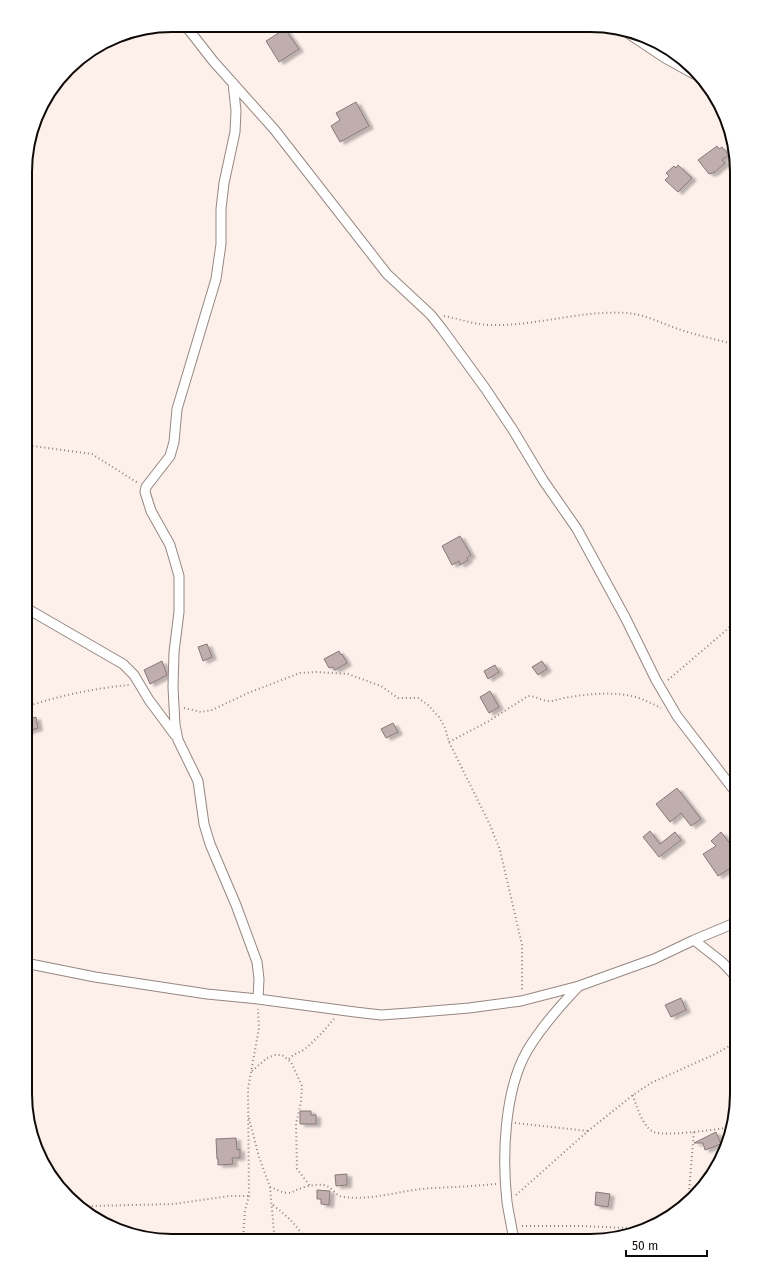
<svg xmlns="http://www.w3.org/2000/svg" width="762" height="1266" viewBox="0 0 762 1266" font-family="'Fira Sans',sans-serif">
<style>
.building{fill:#c0aeae;stroke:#887878;filter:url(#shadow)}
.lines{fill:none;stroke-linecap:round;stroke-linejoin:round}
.minor-casing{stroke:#958780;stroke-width:11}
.path{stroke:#8c837f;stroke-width:2;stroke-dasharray:1 3;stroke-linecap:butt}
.minor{stroke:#fff;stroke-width:9}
.rim{fill:none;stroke:#0f0a08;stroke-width:2}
</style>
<defs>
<filter id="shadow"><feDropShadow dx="4.5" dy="2.5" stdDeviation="1" flood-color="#0004"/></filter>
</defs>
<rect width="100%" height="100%" fill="#fdf0eb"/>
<path class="building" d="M285 29 299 49 279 62 266 41Z
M356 102 369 126 340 142 331 126 340 120 336 113Z
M717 146 719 149 722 147 729 155 722 160 725 163 715 172 709 174 698 160Z
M678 165 692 178 678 192 665 180 669 176 666 173 674 166 676 168Z
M460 536 471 555 467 558 468 560 460 565 459 561 452 565 442 546Z
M207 644 212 657 203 661 198 647Z
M339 651 341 655 342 654 347 663 335 670 333 667 329 668 324 659Z
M162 661 167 675 150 684 144 670Z
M542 661 547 669 538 675 532 667Z
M495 665 499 672 488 679 484 671Z
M490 691 499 707 489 713 480 697Z
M36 717 38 728 25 732V720Z
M393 723 398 732 386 738 381 729Z
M677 788 701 819 691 826 681 813 670 822 656 804Z
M650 831 660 844 675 832 681 840 659 857 643 837Z
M721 832 732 846 737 842V864L718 876 703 854 716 846 711 841Z
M681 998 686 1010 671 1017 665 1005Z
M300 1111H311V1115H316V1124H300Z
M716 1132 721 1144 705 1150 703 1143H694Z
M236 1138 237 1150 240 1149V1158H232L233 1164 218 1165V1159H217L216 1139Z
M347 1174V1185L336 1186 335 1175Z
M317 1190 330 1191 329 1205 321 1204V1199H317Z
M596 1192 610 1194 608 1207 595 1205Z"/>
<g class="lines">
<g class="minor-casing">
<path id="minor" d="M185 25 214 62 274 129 387 274 431 315 442 329 485 388 513 430 543 480 577 529 626 619 656 680 677 716 737 794
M629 34 665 58 694 74
M233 83 236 111 235 132 224 183 221 209V244L216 279 177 409 174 442 170 456 146 487 145 492 151 511 170 545 179 576V612L174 652 173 687 175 725 178 740 198 781 204 824 210 844 236 905 257 962 259 979 258 999
M26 608 123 664 134 675 149 700 175 735
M694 940 722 962 737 978
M25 963 95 977 207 994 258 999 355 1012 381 1015 409 1013 469 1008 521 1001 579 986 654 959 694 940 737 922
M514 1241C512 1228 509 1215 507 1202 502 1157 504 1091 527 1051 541 1027 559 1007 578 987"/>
</g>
<path class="path" d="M444 316C460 319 475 325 492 325 537 326 581 310 626 313 645 314 663 324 681 330 699 336 718 340 737 345
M26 451 33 446 92 454 138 483
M668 680 737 621
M26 707C56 696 97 688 129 685
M184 708 201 712 212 710 248 693 300 673 316 672 348 674 381 686 398 698H418L428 705 439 717 445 728 449 742 490 825 500 850 522 945V992
M449 742 489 721 528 696C537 696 543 702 552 701 556 700 560 699 564 698 587 694 613 691 636 697 645 700 653 704 661 708
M289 1059C293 1054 299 1053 305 1049 315 1040 325 1030 334 1019
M252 1071 267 1058 275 1055H282L291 1062 302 1086 301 1102 296 1124 297 1169 310 1186
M633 1095C636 1105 643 1128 654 1132 665 1137 718 1129 732 1127
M249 1118 259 1157 270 1187 274 1232 277 1240
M515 1123 588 1131
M270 1187C276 1189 282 1193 288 1193 293 1193 295 1190 299 1189 305 1186 317 1184 323 1185 332 1186 335 1196 343 1197 374 1201 404 1189 434 1188 455 1187 475 1186 496 1184
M516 1195 588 1131 633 1095 651 1083 713 1055 737 1042
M690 1201 689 1191 694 1131
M273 1205C288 1217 295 1223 306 1240
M80 1208 91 1206 174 1204 229 1196H249
M522 1226H582L648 1229
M243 1240 245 1210 249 1196 248 1089 259 1028 258 1009"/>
<use href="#minor" class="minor"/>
</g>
<path d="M0 0H762V1266H0ZM172 32H590A140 140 0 0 1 730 172V1094A140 140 0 0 1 590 1234H172A140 140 0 0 1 32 1094V172A140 140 0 0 1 172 32Z" fill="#fff" fill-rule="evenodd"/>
<path class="rim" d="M172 32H590A140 140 0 0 1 730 172V1094A140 140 0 0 1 590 1234H172A140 140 0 0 1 32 1094V172A140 140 0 0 1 172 32Z"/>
<path d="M626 1250v6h81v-6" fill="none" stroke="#0f0a08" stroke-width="2"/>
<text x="632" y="1250" font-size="12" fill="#0f0a08" stroke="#ffffff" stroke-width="3" paint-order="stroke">50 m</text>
</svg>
